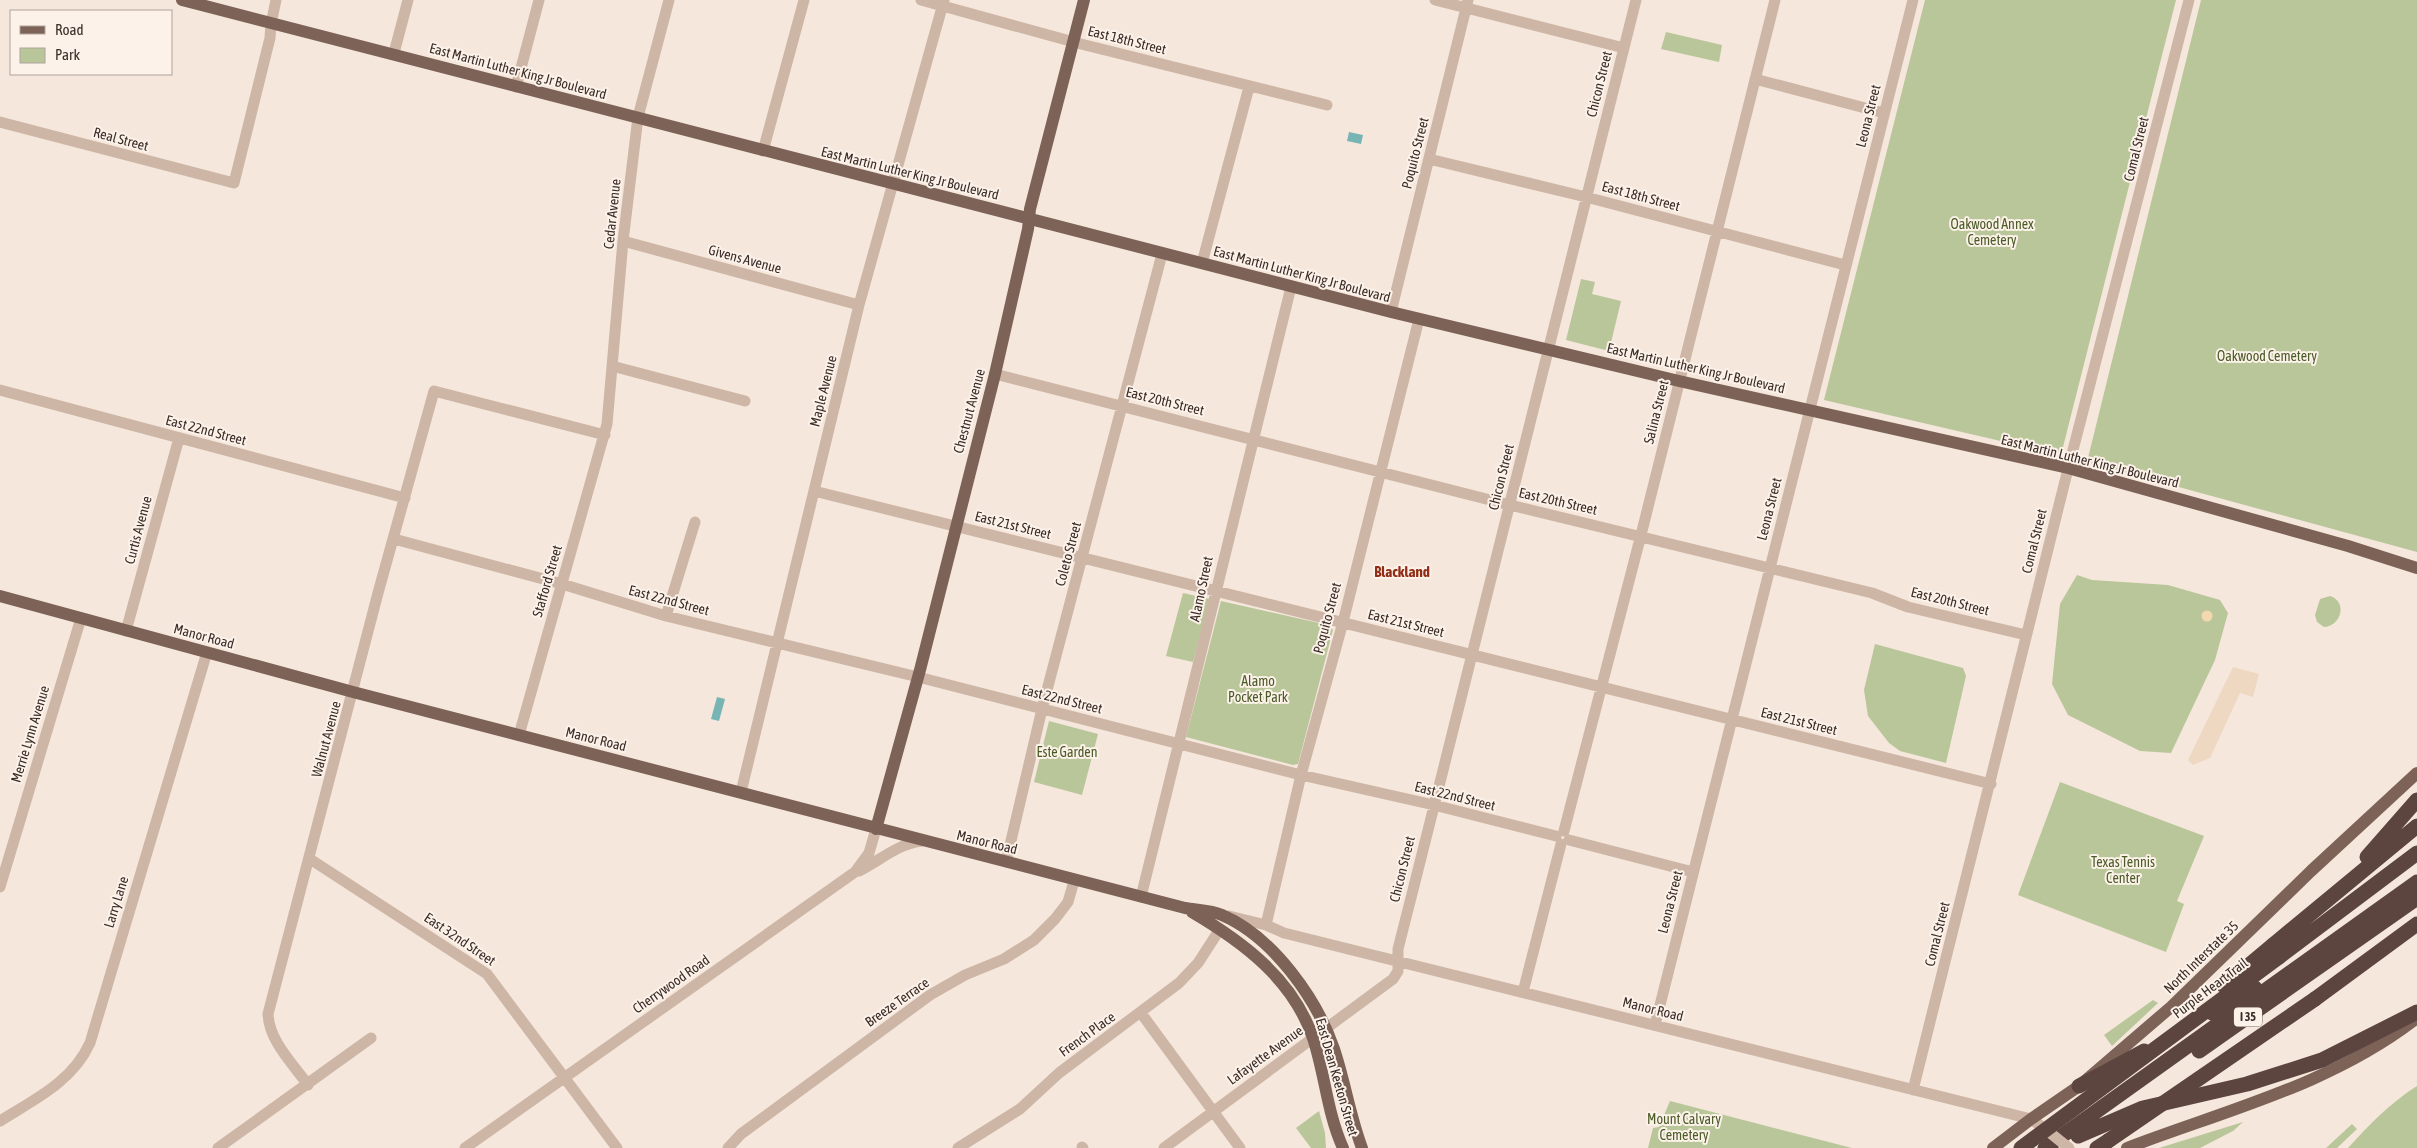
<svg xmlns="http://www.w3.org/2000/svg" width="2417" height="1148" viewBox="0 0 2417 1148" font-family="'Asap Condensed',sans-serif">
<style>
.green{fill:#b9c69a}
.sand{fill:#f4d8af}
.plaza{fill:#eed8c1}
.water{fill:#77b5b4}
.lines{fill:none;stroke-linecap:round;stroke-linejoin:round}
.minor{stroke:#ceb6a6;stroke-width:11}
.major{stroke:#7d6257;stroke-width:12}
.highway{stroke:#5c453e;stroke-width:15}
.minor-bridge{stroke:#ceb6a6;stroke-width:11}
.highway-bridge{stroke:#5c453e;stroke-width:15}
.labels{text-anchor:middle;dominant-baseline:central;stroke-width:4;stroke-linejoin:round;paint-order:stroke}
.shield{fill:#fcf2e9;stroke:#746762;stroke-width:1}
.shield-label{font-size:12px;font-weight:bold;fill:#3a2c28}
.street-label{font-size:14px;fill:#3a2c28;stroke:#fcf2e9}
.park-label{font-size:14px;fill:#4b5b28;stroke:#fcf2e9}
.neighbourhood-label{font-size:15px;font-weight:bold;fill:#922e17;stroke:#fcf2e9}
</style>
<rect width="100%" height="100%" fill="#f5e7dc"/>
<path class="green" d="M1925 0H2176L2061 455 1824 400Z
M2201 0H2417V552L2087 462Z
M1666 32 1722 45 1719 62 1661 49Z
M1581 279 1595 282 1592 294 1621 301 1609 351 1566 340Z
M2077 575 2092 580 2168 585 2220 600 2228 613 2215 660 2171 753 2140 751 2068 715 2052 684 2060 604Z
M1183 593 1210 599 1193 662 1166 656Z
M2330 596C2348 602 2341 626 2324 627L2317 622 2315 615 2320 599Z
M1221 601 1328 625 1333 630 1298 764 1293 765 1186 737Z
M1875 644 1963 668 1966 676 1946 763 1900 751 1889 743 1868 716 1864 690Z
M1049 721 1098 734 1082 795 1034 782Z
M2060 782 2204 836 2177 901 2184 904 2166 952 2018 895Z
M2153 1000 2158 1003 2112 1046 2104 1035Z
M2417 1086V1148H2348C2369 1125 2390 1103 2417 1086Z
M1670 1101 1852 1148H1648L1653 1128 1659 1127Z
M1319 1111 1325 1133 1326 1148H1311L1296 1128Z
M2243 1122 2233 1131 2200 1148H2159Z
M2352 1124 2357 1129 2337 1148H2326Z"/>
<path class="sand" d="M2201.5 616a5.5 5.5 0 1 1 11 0a5.5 5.5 0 1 1-11 0Z"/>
<path class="plaza" d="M2233 667 2259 674 2253 697 2240 693 2210 758 2193 765 2188 760Z"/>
<path class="water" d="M1349 132 1363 135 1361 144 1347 141Z
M717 697 725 699 719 721 711 719Z"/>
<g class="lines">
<path class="minor" d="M921 0 1081 44 1327 105
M1435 0 1624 48
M394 53 408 0
M1755 79 1884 113
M516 87 539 0
M0 122 234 183 270 38 271 24 276 0
M763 151 804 0
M1429 159 1586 197 1845 265
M623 241 859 305
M1202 263 1249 87
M1391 312 1468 0
M612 366 745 401
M995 374 1510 505 1872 593 1908 607 2026 635
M0 390 405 498
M814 491 1991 784
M394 539 562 584 666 616 918 677 1301 775 1434 805 1556 836
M666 616 695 522
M126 631 179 438
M519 735 607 424 623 241 638 117 669 0
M741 792 859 305 944 0
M1564 831 1641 535 1775 0
M1569 840 1693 872
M310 859 487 974 617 1148
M1006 862 1042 709 1162 254
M859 871C881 860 897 844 922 841
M0 887 81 618
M1141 897 1291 287
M1229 916 1266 925 1284 933 2031 1119 2044 1128
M1266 925 1301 775 1343 622 1419 319
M1523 992 1561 844
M1141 1013 1240 1148
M1655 1025 1913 0
M308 1085C293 1064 269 1041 268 1014L378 593 434 391 605 435
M1913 1090 2065 481 2189 0
M0 1121C35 1099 72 1082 90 1043L207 652
M1082 1147 1083 1148
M218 1148 371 1038
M465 1148 855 872 869 853 876 829
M728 1148 741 1134 930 995 965 975 1004 959 1034 940 1055 919 1068 902 1074 881
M958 1148 1020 1109 1059 1073 1179 983 1198 963 1220 929
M1164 1148 1393 979 1398 971V949L1415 882 1636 0"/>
<path class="major" d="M182 0 1391 312 1679 381 2068 468 2348 546 2417 568
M0 596 353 692 1185 908C1197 910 1211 910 1222 915 1273 937 1317 999 1334 1049 1345 1082 1350 1116 1362 1148
M876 829 920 670 995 374 1028 229 1030 209 1084 0
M1192 912C1243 942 1293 979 1313 1038 1325 1074 1327 1113 1343 1148
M1993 1148 2031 1119 2079 1086 2171 1007 2311 871 2417 773
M2127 1148C2226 1110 2331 1085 2417 1018"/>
<path class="highway" d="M2367 857 2417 800
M2273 945 2417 826
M2279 957 2417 853
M2315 999 2417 924
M2212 1013 2255 988
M2199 1051 2417 898
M2079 1086 2144 1051
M2078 1136 2143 1108 2247 1084 2322 1060 2417 1012
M2045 1148 2417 882
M2097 1148 2108 1141"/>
<path class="minor-bridge" d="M2044 1128 2069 1148"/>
<path class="highway-bridge" d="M2224 986 2273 945
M2108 1141 2315 999
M2021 1148 2279 957"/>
</g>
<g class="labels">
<rect class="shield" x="2234" y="1007.5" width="28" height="19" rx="4"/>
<g class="shield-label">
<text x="2248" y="1017">I 35</text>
</g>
<g class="street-label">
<text transform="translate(1127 40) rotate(14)">East 18th Street</text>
<text transform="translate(518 71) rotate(15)">East Martin Luther King Jr Boulevard</text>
<text transform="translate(1599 84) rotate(-76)">Chicon Street</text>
<text transform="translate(1868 116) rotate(-76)">Leona Street</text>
<text transform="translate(121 139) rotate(15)">Real Street</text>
<text transform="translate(2136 149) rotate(-76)">Comal Street</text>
<text transform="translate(1415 153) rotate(-76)">Poquito Street</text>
<text transform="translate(910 173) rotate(14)">East Martin Luther King Jr Boulevard</text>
<text transform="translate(1641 196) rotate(15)">East 18th Street</text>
<text transform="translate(612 214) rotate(-84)">Cedar Avenue</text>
<text transform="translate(745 259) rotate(15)">Givens Avenue</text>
<text transform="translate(1302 274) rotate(15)">East Martin Luther King Jr Boulevard</text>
<text transform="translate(1696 368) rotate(13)">East Martin Luther King Jr Boulevard</text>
<text transform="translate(823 391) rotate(-76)">Maple Avenue</text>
<text transform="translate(1165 401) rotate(14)">East 20th Street</text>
<text transform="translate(969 411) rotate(-75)">Chestnut Avenue</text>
<text transform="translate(1656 412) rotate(-76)">Salina Street</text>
<text transform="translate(206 430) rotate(15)">East 22nd Street</text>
<text transform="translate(2090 461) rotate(14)">East Martin Luther King Jr Boulevard</text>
<text transform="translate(1501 477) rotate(-76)">Chicon Street</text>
<text transform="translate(1558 501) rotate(13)">East 20th Street</text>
<text transform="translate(1769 509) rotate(-76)">Leona Street</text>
<text transform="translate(1013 525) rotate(14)">East 21st Street</text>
<text transform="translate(138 530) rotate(-75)">Curtis Avenue</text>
<text transform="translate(2034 541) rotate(-76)">Comal Street</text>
<text transform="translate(1068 554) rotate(-75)">Coleto Street</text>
<text transform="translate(547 581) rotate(-74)">Stafford Street</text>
<text transform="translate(1201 589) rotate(-78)">Alamo Street</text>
<text transform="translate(669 600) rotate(15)">East 22nd Street</text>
<text transform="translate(1950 601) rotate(14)">East 20th Street</text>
<text transform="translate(1327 618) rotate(-75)">Poquito Street</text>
<text transform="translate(1406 623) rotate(14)">East 21st Street</text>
<text transform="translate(204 636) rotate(15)">Manor Road</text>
<text transform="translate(1062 699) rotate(14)">East 22nd Street</text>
<text transform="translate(1799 721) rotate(14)">East 21st Street</text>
<text transform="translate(30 734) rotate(-73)">Merrie Lynn Avenue</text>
<text transform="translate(326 739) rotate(-75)">Walnut Avenue</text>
<text transform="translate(596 739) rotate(14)">Manor Road</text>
<text transform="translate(1455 796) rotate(14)">East 22nd Street</text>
<text transform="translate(987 842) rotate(14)">Manor Road</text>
<text transform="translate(1402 869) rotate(-76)">Chicon Street</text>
<text transform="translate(116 902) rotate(-73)">Larry Lane</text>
<text transform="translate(1670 902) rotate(-76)">Leona Street</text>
<text transform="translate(1937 934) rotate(-76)">Comal Street</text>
<text transform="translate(460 939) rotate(34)">East 32nd Street</text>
<text transform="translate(2201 957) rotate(-44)">North Interstate 35</text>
<text transform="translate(671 984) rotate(-35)">Cherrywood Road</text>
<text transform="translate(2210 988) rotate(-37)">Purple Heart Trail</text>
<text transform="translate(897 1002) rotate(-35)">Breeze Terrace</text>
<text transform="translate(1653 1009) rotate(14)">Manor Road</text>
<text transform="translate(1087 1034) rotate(-36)">French Place</text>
<text transform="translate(1265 1055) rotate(-36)">Lafayette Avenue</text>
<text transform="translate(1337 1077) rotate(74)">East Dean Keeton Street</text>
</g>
<g class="park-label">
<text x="1992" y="224">Oakwood Annex<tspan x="1992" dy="16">Cemetery</tspan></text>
<text x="2267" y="356">Oakwood Cemetery</text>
<text x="1258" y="681">Alamo<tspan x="1258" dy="16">Pocket Park</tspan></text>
<text x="1067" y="752">Este Garden</text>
<text x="2123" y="862">Texas Tennis<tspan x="2123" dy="16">Center</tspan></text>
<text x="1684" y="1119">Mount Calvary<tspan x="1684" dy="16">Cemetery</tspan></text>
</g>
<g class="neighbourhood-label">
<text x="1402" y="571">Blackland</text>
</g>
</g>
<rect x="10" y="10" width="162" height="65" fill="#fcf2e9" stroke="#aea39c"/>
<rect x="20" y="26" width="25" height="8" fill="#7d6257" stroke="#aea39c"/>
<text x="55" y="35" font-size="15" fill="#3a2c28">Road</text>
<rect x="20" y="48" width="25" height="15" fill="#b9c69a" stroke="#aea39c"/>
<text x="55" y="60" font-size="15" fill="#3a2c28">Park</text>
</svg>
